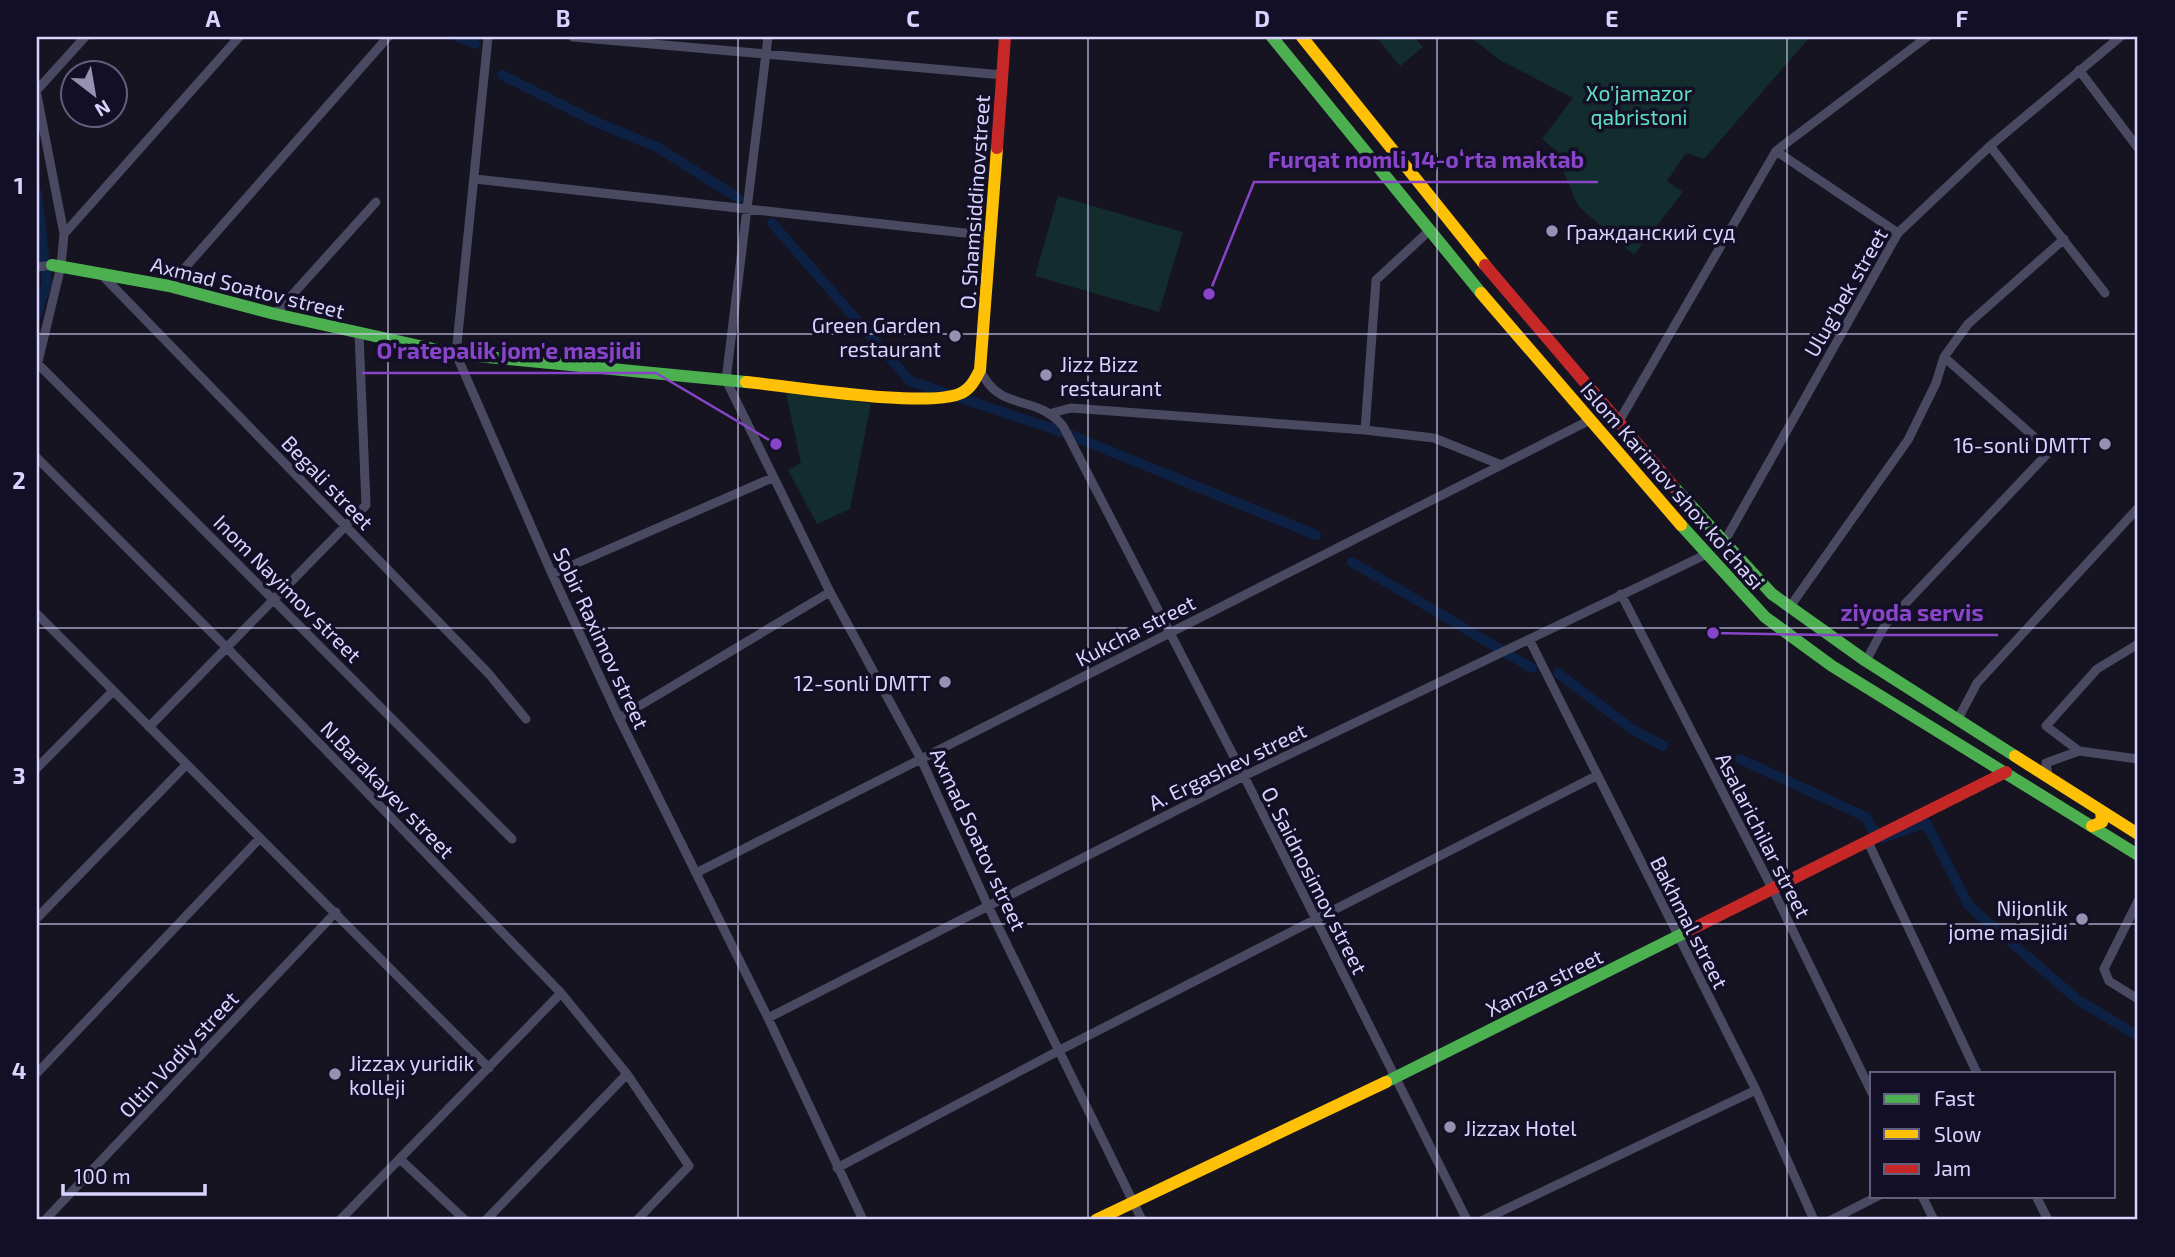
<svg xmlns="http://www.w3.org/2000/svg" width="2175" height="1257" viewBox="0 0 2175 1257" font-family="'Exo 2',sans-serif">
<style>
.green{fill:#132c2d}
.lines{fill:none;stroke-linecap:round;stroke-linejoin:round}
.canal{stroke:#0d2144;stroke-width:10}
.street{stroke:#4a4962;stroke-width:9}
.fast{stroke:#4caf50;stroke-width:12}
.slow{stroke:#ffc107;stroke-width:12}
.jam{stroke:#c62828;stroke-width:12}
.grid{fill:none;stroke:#d9d4ff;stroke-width:2;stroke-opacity:0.55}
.poi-dot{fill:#9591b1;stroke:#130f26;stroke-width:2.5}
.labels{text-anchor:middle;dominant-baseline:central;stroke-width:7;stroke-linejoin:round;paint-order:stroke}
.park-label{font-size:21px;fill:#5fe0c0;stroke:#130f26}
.street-label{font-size:21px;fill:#d9d4ff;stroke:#130f26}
.poi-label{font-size:21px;fill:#d9d4ff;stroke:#130f26;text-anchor:start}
.leader{fill:none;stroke:#8945c9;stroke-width:2.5}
.callout-dot{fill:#8945c9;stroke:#130f26;stroke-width:2.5}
.callout-label{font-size:23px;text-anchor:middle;font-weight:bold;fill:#8945c9;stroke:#130f26;stroke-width:7;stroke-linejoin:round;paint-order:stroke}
.neatline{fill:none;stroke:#d9d4ff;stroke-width:2.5}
.grid-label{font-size:23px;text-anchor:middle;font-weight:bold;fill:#d9d4ff}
</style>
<rect width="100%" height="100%" fill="#161421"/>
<path class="green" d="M1376 37H1414L1423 47 1400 66Z
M1470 37H1810L1704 159 1686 153 1667 181 1683 192 1634 255 1578 206 1554 149 1542 139 1573 98 1500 60Z
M1058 196 1183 232 1159 312 1035 276Z
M786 393 871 403 850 509 817 524 788 470 801 463Z"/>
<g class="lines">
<path class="canal" d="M458 37 475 44
M502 75 598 123 657 147 738 198
M37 193 47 283 37 314
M772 223 910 381 1068 434 1316 535
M1352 562 1532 668
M1558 673 1632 729 1663 746
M1740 759 1866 817 1870 826 1882 838 1926 823 1969 906 2078 1000 2138 1036"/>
<path class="street" d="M488 37 456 354 552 574 619 718 768 1018 863 1220
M573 37 1003 75
M768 37 726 380 830 592 921 759 988 906 1142 1220
M2079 70 2138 148
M37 90 85 37
M37 95 64 234 61 266 37 366
M1990 146 2105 293
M1776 151 1898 233
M475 179 992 236
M64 234 239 37
M37 267 52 265
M102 275 489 674 526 719
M169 286 388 37
M275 314 376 202
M37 363 512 839
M980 370C1001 414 1034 392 1063 426L1244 776 1467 1220
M1052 413 1071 408 1365 430 1434 438 1499 464
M1618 423 1776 151 1927 37
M1365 430 1376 280 1429 231
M37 458 228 649 561 993 627 1074 689 1166 637 1220
M1723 544 1898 233 1990 146 2120 37
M552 574 772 478
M1621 594 1773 890 1872 1093
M1789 608 1908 440 1936 383 1944 357 1968 324 2064 239
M37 614 489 1068
M1530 641 1756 1090 1814 1220
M1866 661 1885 625 2050 451 1944 357
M619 718 830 592
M1958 719 1977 683 2138 508
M149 727 366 505 359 333
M2079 751 2046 726 2097 669 2138 644
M37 768 113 691
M2048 776 2046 763 2079 751 2138 759
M1868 842 1977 1073
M696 873 1590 420
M2138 901 2104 969 2109 981 2138 999
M37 918 186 765
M768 1018 1244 776 1707 554
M37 1073 260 838
M400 1159 465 1220
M837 1168 1060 1050 1596 776
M1922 1196 1934 1220
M2036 1196 2048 1220
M45 1220 336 912
M340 1220 561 993
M486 1220 627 1074
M1483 1220 1756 1090
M1831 1220 1878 1196"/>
<path class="fast" d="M1272 37 1481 293
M52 265 169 286 275 314 456 354 746 382
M1674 487 1772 594 1866 661 2015 756
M1681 525 1765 617 1832 666 2138 855
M1386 1082 1688 931"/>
<path class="slow" d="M1302 37 1485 265
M1481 293 1681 525
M746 382C791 386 922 408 959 394 970 390 975 380 980 370L997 148
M2015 756 2138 834
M2092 826 2102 822 2101 811
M1096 1220 1386 1082"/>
<path class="jam" d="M997 148 1005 37
M1485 265 1674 487
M1688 931 2006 772"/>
</g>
<path class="grid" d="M388 37V1220M738 37V1220M1088 37V1220M1437 37V1220M1787 37V1220M37 334H2138M37 628H2138M37 924H2138"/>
<g class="poi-dot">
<circle cx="1552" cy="231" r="7"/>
<circle cx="955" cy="336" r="7"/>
<circle cx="1046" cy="375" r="7"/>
<circle cx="2105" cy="444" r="7"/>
<circle cx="945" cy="682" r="7"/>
<circle cx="2082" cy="919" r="7"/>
<circle cx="335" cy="1074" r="7"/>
<circle cx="1450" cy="1127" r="7"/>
</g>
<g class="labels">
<g class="park-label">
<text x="1639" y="92">Xo'jamazor<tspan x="1639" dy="24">qabristoni</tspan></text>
</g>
<g class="street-label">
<text transform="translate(974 202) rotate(-86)">O. Shamsiddinovstreet</text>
<text transform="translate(248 287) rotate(14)">Axmad Soatov street</text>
<text transform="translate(1845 292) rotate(-60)">Ulug'bek street</text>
<text transform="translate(328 482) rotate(46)">Begali street</text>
<text transform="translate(1673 485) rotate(49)">Islom Karimov shox ko'chasi</text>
<text transform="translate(288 588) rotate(45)">Inom Nayimov street</text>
<text transform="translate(1135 630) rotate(-27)">Kukcha street</text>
<text transform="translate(602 638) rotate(65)">Sobir Raximov street</text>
<text transform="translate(1227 766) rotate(-26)">A. Ergashev street</text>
<text transform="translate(388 789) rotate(46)">N.Barakayev street</text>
<text transform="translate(1764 835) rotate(63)">Asalarichilar street</text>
<text transform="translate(979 839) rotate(65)">Axmad Soatov street</text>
<text transform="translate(1315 880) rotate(63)">O. Saidnosimov street</text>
<text transform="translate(1690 922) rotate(63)">Bakhmal street</text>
<text transform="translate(1544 982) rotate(-26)">Xamza street</text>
<text transform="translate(178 1054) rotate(-47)">Oltin Vodiy street</text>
</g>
<g class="poi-label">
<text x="1566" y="231">Гражданский суд</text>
<text x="941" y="324" text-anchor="end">Green Garden<tspan x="941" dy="24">restaurant</tspan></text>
<text x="1060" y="363">Jizz Bizz<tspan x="1060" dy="24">restaurant</tspan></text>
<text x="2091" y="444" text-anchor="end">16-sonli DMTT</text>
<text x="931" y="682" text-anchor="end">12-sonli DMTT</text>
<text x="2068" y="907" text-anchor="end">Nijonlik<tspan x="2068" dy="24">jome masjidi</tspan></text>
<text x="349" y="1062">Jizzax yuridik<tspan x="349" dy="24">kolleji</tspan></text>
<text x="1464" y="1127">Jizzax Hotel</text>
</g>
</g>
<path class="leader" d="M1209 294L1254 182H1598M776 444L656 373H362M1713 633L1826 635H1998"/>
<g class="callout-dot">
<circle cx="1209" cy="294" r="7"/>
<circle cx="776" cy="444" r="7"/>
<circle cx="1713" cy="633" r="7"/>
</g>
<g class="callout-label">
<text x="1426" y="168">Furqat nomli 14-oʻrta maktab</text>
<text x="509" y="359">O'ratepalik jom'e masjidi</text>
<text x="1912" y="621">ziyoda servis</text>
</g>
<rect width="2175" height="1257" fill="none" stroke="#130f26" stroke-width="77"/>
<rect x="1870" y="1072" width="245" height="126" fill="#130f26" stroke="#625e7d" stroke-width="2"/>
<rect x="1884" y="1094" width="35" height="10" fill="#4caf50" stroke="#625e7d" stroke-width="2"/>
<text x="1934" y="1106" font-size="21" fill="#d9d4ff">Fast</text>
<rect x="1884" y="1129" width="35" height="10" fill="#ffc107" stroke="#625e7d" stroke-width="2"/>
<text x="1934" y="1142" font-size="21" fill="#d9d4ff">Slow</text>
<rect x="1884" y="1164" width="35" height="10" fill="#c62828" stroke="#625e7d" stroke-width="2"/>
<text x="1934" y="1176" font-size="21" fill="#d9d4ff">Jam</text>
<g transform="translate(94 94) rotate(149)"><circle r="33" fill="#130f26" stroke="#625e7d" stroke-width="2"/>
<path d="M0-5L12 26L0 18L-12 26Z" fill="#9591b1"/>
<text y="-10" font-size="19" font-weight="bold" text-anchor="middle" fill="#d9d4ff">N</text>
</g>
<path d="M63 1184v10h142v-10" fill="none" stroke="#d9d4ff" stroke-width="3.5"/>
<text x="74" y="1184" font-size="21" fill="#d9d4ff" stroke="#130f26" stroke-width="5" paint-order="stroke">100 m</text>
<rect x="38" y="38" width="2098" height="1180" class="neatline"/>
<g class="grid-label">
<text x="213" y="27">A</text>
<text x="563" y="27">B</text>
<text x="913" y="27">C</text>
<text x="1262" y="27">D</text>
<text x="1612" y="27">E</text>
<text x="1962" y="27">F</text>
<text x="19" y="194">1</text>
<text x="19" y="489">2</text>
<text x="19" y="784">3</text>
<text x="19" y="1079">4</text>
</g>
</svg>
